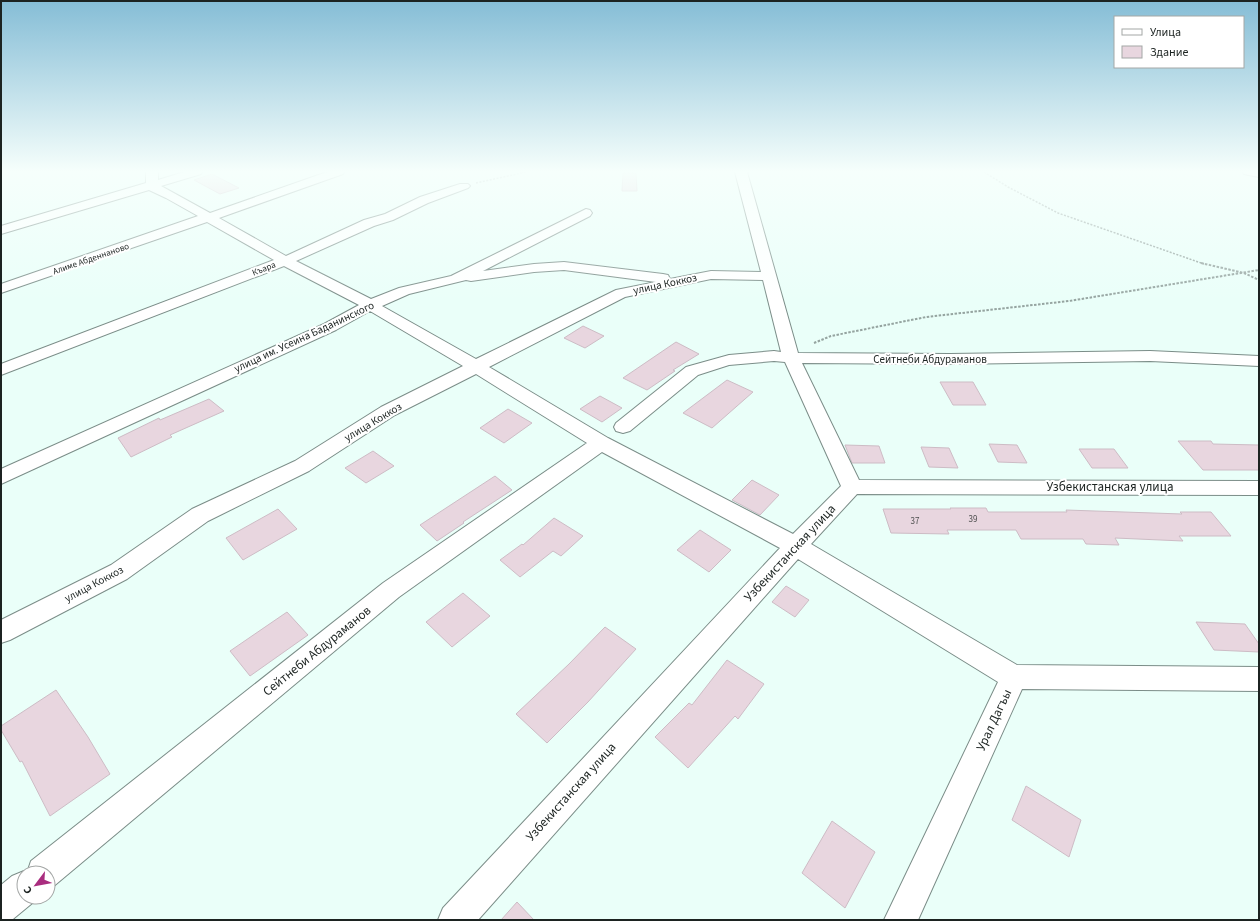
<svg xmlns="http://www.w3.org/2000/svg" width="1260" height="921" viewBox="0 0 1260 921" font-family="'Source Sans 3',sans-serif">
<style>
.building{fill:#e8d6df;stroke:#cdbcc5}
.lines{fill:none;stroke-linecap:round;stroke-linejoin:round}
.minor-casing{stroke:#7b8d88;stroke-width:2}
.path-far1{stroke:#95a4a0;stroke-width:1.5;stroke-dasharray:2 1.5;stroke-linecap:butt}
.path{stroke:#95a4a0;stroke-width:2;stroke-dasharray:2.5 1.5;stroke-linecap:butt}
.minor{fill:#fff;fill-rule:evenodd}
.labels{text-anchor:middle;dominant-baseline:central;stroke-width:4;stroke-linejoin:round;paint-order:stroke}
.far-street-label{font-size:9px;fill:#1c2321;stroke:#fff}
.number-label{font-size:9px;fill:#4f5050}
.street-label{font-size:11px;fill:#1c2321;stroke:#fff}
.near-street-label{font-size:13px;fill:#1c2321;stroke:#fff}
</style>
<rect width="100%" height="100%" fill="#eafff9"/>
<path class="building" d="M623 173H636L637 191H622Z
M212 174 239 188 220 194 194 180Z
M583 326 604 336 585 348 564 338Z
M676 342 699 354 673 370 675 371 647 390 623 378Z
M727 380 753 392 712 428 683 413Z
M940 382H973L986 405H953Z
M600 396 622 408 602 422 580 409Z
M209 399 224 411 170 435 172 437 131 457 118 438 159 418 160 420Z
M508 409 532 423 504 443 480 428Z
M1178 441H1211L1213 444 1259 445V470H1203Z
M989 444 1017 445 1027 463 998 462Z
M845 445 879 446 885 463H852Z
M921 447 949 448 958 468 929 467Z
M1079 449H1114L1128 468H1092Z
M373 451 394 466 366 483 345 468Z
M495 476 512 490 463 522 464 523 437 541 420 525Z
M752 480 779 495 760 515 732 500Z
M950 508H986L988 512H1067L1066 510 1182 514 1180 512H1211L1231 536H1179L1183 541 1115 538 1119 545 1086 544 1083 539H1021L1016 530H947L949 534 891 533 883 509H951Z
M278 509 297 529 243 560 226 538Z
M554 518 583 536 561 556 553 551 520 577 500 560 522 544 523 545Z
M700 530 731 550 709 572 677 550Z
M786 586 809 600 795 617 772 602Z
M463 593 490 616 452 647 426 622Z
M287 612 308 635 250 676 230 651Z
M1196 622 1245 624 1259 644V652L1214 650Z
M605 627 636 649 588 702 547 743 516 714 569 664Z
M727 660 764 684 738 719 735 716 688 768 655 737 689 703 692 705Z
M56 690 88 737 110 774 50 816 22 761 20 762 1 730V726Z
M1026 786 1081 820 1069 857 1012 820Z
M832 821 875 852 845 908 802 873Z
M517 902 534 920H501Z"/>
<g class="lines">
<g class="minor-casing">
<path id="minor" d="M146 172H158V180L184 172H202L201 174 161 186 210 213 327 172H344L343 174 219 218 286 256 364 220 385 214 420 197 460 184H468L470 186 468 188 428 203 393 220 374 226 296 261 371 299 399 288 451 276 586 209 590 210 592 213 590 216 483 271 534 264 564 262 663 274 668 275 670 279 711 271 761 272 735 172H747L798 353 950 354 1150 351 1259 356V366L1150 361 950 364 802 363 859 480 1259 481V495L857 494 811 544 1017 665 1259 667V691L1022 689 918 920H884L998 682 798 559 478 920H438L443 908 780 548 602 452 399 597 55 885 48 887V873H24V897H37L36 900 13 919 1 920V885L12 876 24 871 27 873 31 861 383 583 587 443 476 374 395 415 309 471 208 521 127 579 10 640 1 643V620L111 565 192 509 295 461 381 407 463 366 370 311 336 330 1 484V469L324 324 359 305 284 266 1 375V364L274 260 207 222 1 293V284L198 216 166 198 149 190 1 234V226L146 183ZM564 270 656 282 616 290 476 359 382 306 409 294 466 280 471 281 534 272ZM711 279 763 280 781 352 774 351 729 355 686 367 616 423 614 427 616 431 623 433 630 431 698 375 729 365 774 361 785 362 841 486 793 534 608 438 489 367 625 297Z
M1243 172H1259V177L1244 174Z"/>
</g>
<path class="path-far1" d="M984 172 1008 187 1058 213 1204 264
M476 183 526 172"/>
<path class="path" d="M1201 263 1244 273 1259 280
M814 343 831 336 926 317 1069 301 1259 270"/>
<use href="#minor" class="minor"/>
</g>
<linearGradient id="sky" x2="0" y2="1"><stop stop-color="#85bdd6"/><stop offset="0.57" stop-color="#f6fffc"/><stop offset="1" stop-color="#f6fffc" stop-opacity="0"/></linearGradient>
<rect width="1260" height="301" fill="url(#sky)"/>
<g class="labels">
<g class="far-street-label">
<text transform="translate(91 259) rotate(-19)">Алиме Абденнаново</text>
<text transform="translate(264 269) rotate(-21)">Къара</text>
</g>
<g class="number-label">
<text x="973" y="519">39</text>
<text x="915" y="521">37</text>
</g>
<g class="street-label">
<text transform="translate(665 284) rotate(-12)">улица Коккоз</text>
<text transform="translate(304 337) rotate(-25)">улица им. Усеина Баданинского</text>
<text x="930" y="359">Сейтнеби Абдураманов</text>
<text transform="translate(373 422) rotate(-31)">улица Коккоз</text>
<text transform="translate(94 584) rotate(-28)">улица Коккоз</text>
</g>
<g class="near-street-label">
<text x="1110" y="487">Узбекистанская улица</text>
<text transform="translate(790 553) rotate(-47)">Узбекистанская улица</text>
<text transform="translate(317 651) rotate(-39)">Сейтнеби Абдураманов</text>
<text transform="translate(994 720) rotate(-65)">Урал Дагъы</text>
<text transform="translate(571 792) rotate(-48)">Узбекистанская улица</text>
</g>
</g>
<rect width="1260" height="921" fill="none" stroke="#1c2321" stroke-width="4"/>
<rect x="1114" y="16" width="130" height="52" fill="#ffffff" stroke="#a4a7a6"/>
<rect x="1122" y="29" width="20" height="6" fill="#ffffff" stroke="#a4a7a6"/>
<text x="1150" y="36" font-size="12" fill="#1c2321">Улица</text>
<rect x="1122" y="46" width="20" height="12" fill="#e8d6df" stroke="#a4a7a6"/>
<text x="1150" y="56" font-size="12" fill="#1c2321">Здание</text>
<g transform="translate(36 885) rotate(238)"><circle r="19" fill="#ffffff" stroke="#a4a7a6"/>
<path d="M0-3L7 15L0 10L-7 15Z" fill="#a92d7f"/>
<text y="-6" font-size="11" font-weight="bold" text-anchor="middle" fill="#1c2321">С</text>
</g>
</svg>
